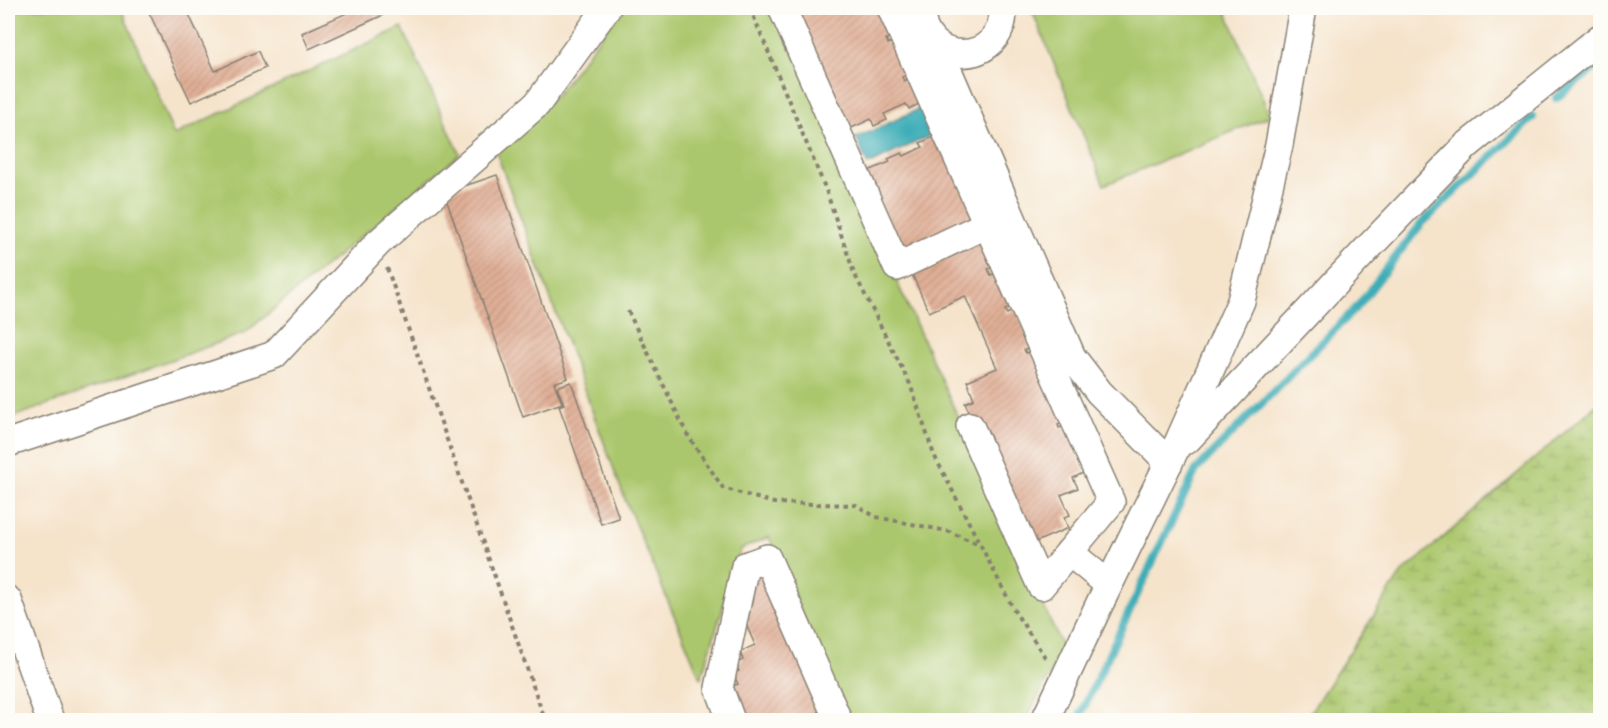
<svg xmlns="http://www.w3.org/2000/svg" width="1608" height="728" viewBox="0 0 1608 728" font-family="'IM FELL French Canon',serif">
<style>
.grass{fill:#abc76d;stroke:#647244;stroke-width:1.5}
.wetland{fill:url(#wetland-marsh);stroke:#647244;stroke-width:1.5}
.water{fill:#3cadb7;stroke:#2c646a;stroke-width:1.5}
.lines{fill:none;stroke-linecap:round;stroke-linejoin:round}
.stream{stroke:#3cadb7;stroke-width:8}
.building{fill:url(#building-hatch)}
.minor-casing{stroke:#888073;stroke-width:30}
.path{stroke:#888073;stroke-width:4;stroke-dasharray:4.5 4.5;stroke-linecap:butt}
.minor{stroke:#fff;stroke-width:27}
</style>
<defs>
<pattern id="wetland-marsh" width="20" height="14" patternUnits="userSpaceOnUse" patternTransform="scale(1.5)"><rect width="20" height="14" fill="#abc76d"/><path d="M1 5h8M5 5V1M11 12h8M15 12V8" fill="none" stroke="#93aa5e"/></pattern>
<pattern id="building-hatch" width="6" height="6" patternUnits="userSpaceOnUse" patternTransform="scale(1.5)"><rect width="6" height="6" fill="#e0af96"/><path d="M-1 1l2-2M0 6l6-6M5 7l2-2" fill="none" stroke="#c09681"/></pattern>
</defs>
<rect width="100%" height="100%" fill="#fdfcf7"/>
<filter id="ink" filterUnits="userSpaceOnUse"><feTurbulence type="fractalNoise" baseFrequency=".0167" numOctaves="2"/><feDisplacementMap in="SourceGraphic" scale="12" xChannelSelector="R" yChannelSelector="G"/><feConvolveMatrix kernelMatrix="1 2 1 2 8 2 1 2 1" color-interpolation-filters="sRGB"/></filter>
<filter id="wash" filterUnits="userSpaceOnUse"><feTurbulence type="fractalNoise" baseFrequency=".008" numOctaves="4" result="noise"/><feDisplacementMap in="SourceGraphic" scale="24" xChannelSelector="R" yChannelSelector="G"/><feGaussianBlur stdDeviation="1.35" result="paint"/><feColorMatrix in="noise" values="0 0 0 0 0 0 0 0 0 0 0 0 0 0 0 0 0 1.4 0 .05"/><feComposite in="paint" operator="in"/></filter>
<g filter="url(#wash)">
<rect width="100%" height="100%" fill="#f5e3ca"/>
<path class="grass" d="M8 8H121L174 135 402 27 460 154 245 333 8 419Z
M622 8H773L1063 649 1026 720H848L769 537 741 549 701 679 626 502 495 149 557 94Z
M1031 8H1225L1270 116 1104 185Z"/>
<path class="wetland" d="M1600 402V720H1305L1401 574Z"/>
<path class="water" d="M921 108 934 134 868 165 856 138Z"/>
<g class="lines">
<path class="stream" d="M1556 98 1600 64
M1078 720 1196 470 1358 306 1421 224 1533 117"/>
</g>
<g id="blocks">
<path class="building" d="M147 8H186L215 71 258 51 265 68 191 102Z
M344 8H380L383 15 309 49 302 33 347 13Z
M790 8H880L896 35 886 39 888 44 894 41 913 72 902 77 904 81 908 79 921 103 909 109 906 104 884 114 887 120 874 126 871 119 843 132Z
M936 136 999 264 988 269 991 275 999 272 1017 304 1005 310 1007 314 1015 310 1035 345 1024 350 1026 353 1032 350 1068 420 1058 425 1059 428 1064 426 1085 472 1073 478 1078 488 1061 495 1070 515 1064 517 1068 528 1029 545 965 403 974 399 967 381 997 368 965 296 929 312 866 172 890 162 888 159 902 153 904 156 923 147 920 143Z
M497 175 568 378 554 383 562 403 523 417 444 193Z
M571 382 619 518 601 524 559 406 564 404 557 387Z
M763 570 830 720H739L731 702 739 699 733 686 738 684 733 673 739 671 735 664 743 660 740 652 755 645 745 622 749 620 745 610 750 608 744 592 747 577Z"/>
</g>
</g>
<g filter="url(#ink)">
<use href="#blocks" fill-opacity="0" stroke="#888073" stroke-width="1.5"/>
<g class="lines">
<g class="minor-casing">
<path id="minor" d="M782 8 897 267 987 224
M891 8 1111 502 1041 586 970 426
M921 8C919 68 1005 69 1003 8
M937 45 1072 357 1099 392 1169 463
M1187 440 1368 248 1466 146 1600 38
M8 443 274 355 378 243 537 104 607 8
M1069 552 1109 585
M8 600 50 720
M731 720 719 688 745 566 767 558 838 720
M1045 720 1099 605 1174 452 1241 301 1279 145 1303 8"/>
</g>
<path class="path" d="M750 8 826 190 854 273 910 384 934 455 1015 612 1047 660
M387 268 545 720
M628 311 687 434 723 488 774 503 856 505 876 517 947 531 981 545"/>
<use href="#minor" class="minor"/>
</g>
</g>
<rect width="1608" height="728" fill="none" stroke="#fdfcf7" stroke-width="30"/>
</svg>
